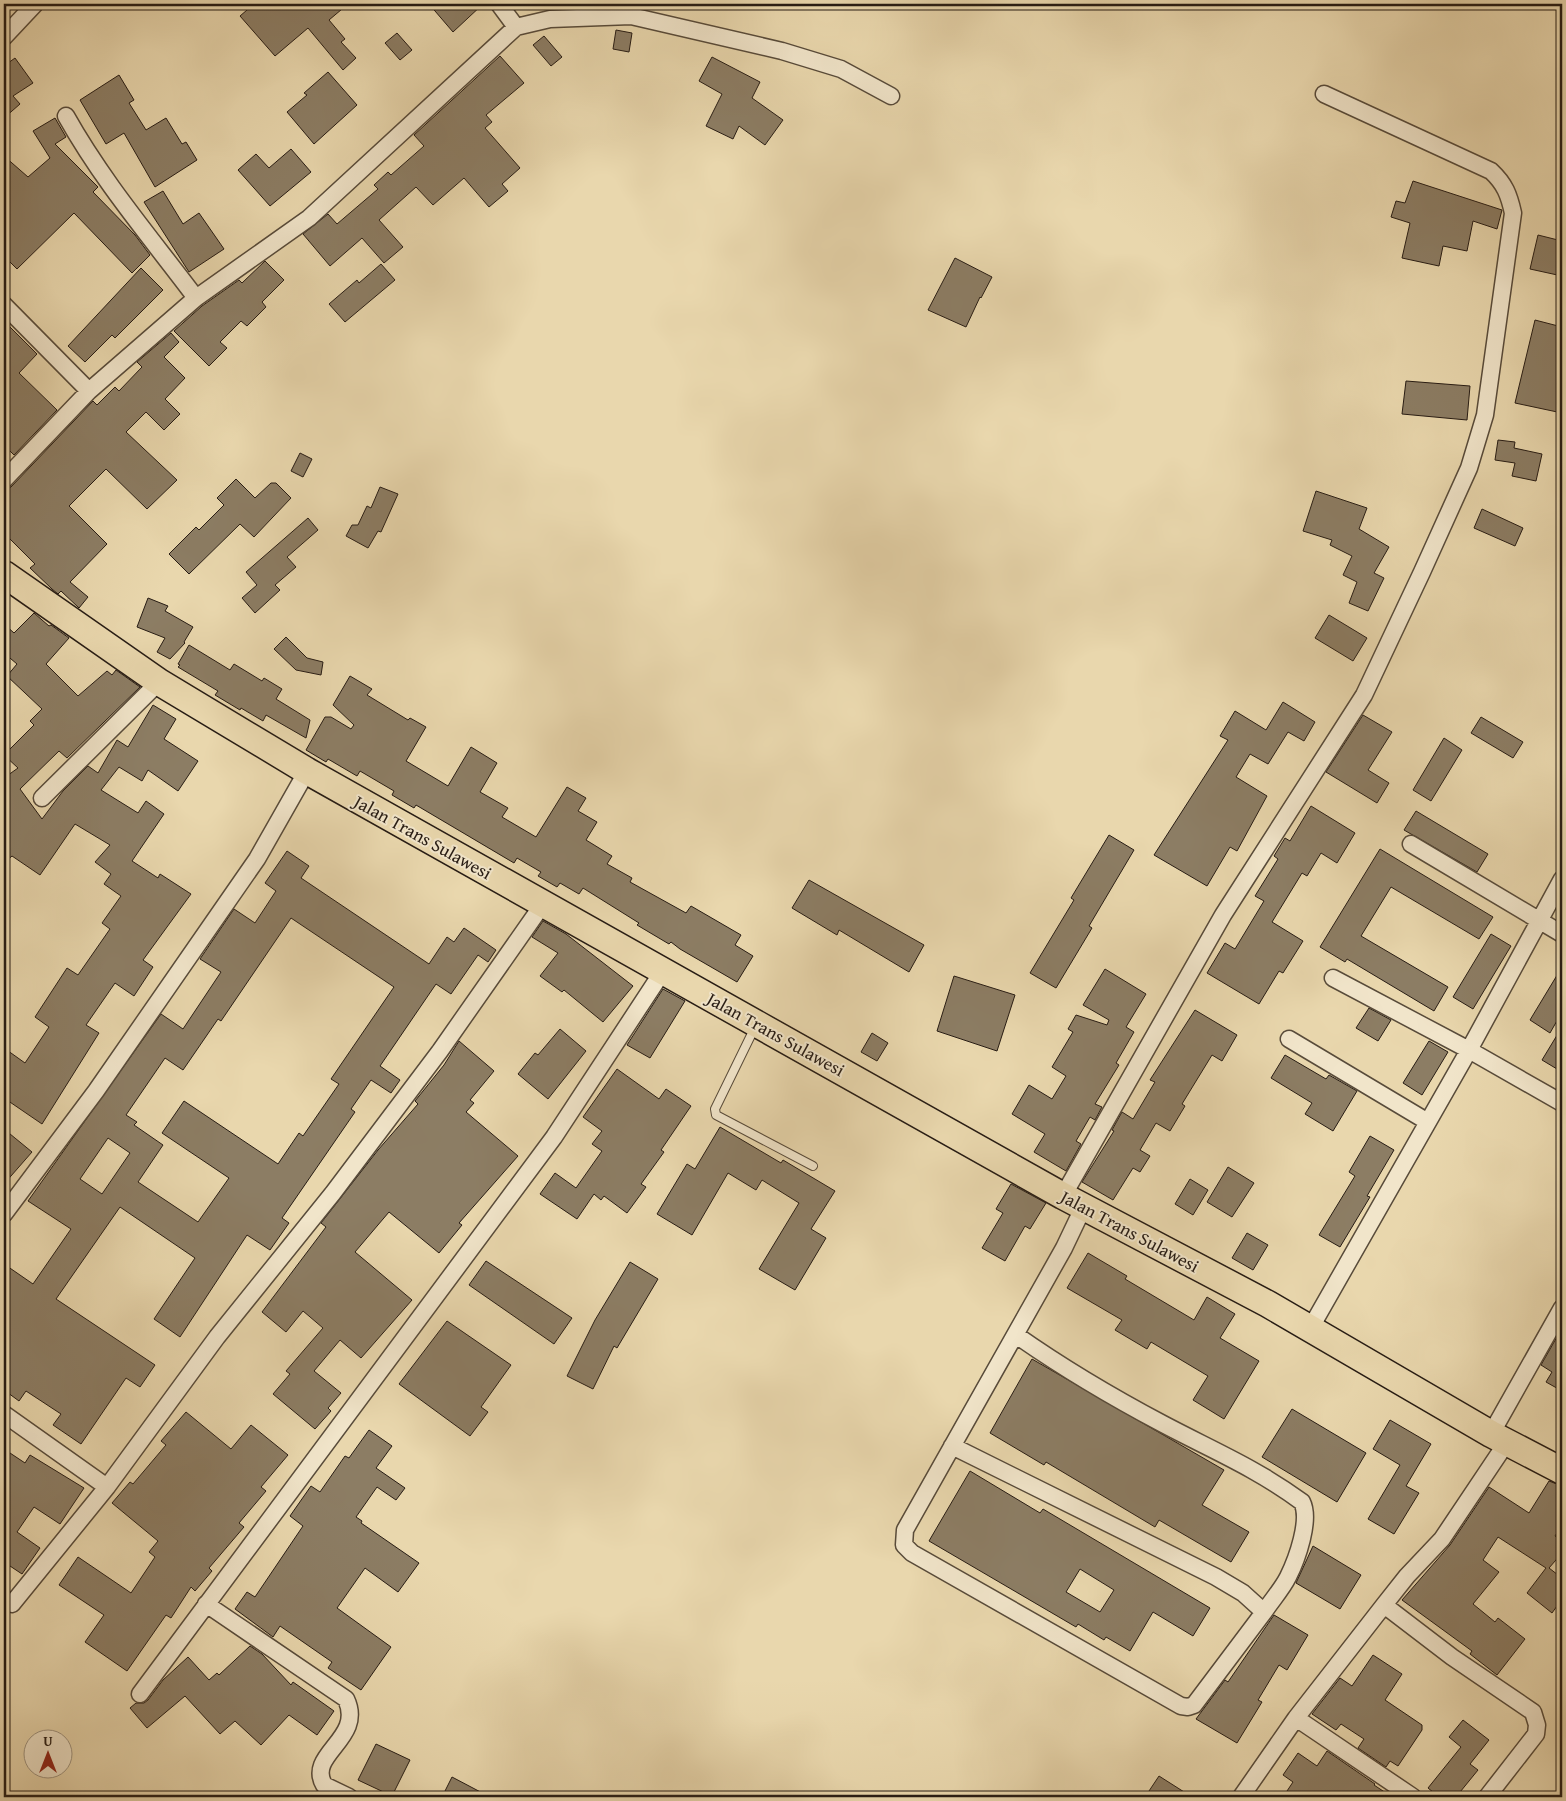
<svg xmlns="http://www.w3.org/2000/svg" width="1566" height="1801" viewBox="0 0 1566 1801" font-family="'Gentium Book Plus',serif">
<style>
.building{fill:#8c7d64;stroke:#271c14;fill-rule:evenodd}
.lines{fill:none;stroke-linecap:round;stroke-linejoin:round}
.service-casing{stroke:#584b3a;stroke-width:10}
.minor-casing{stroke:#584b3a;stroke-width:19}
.trunk-casing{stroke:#271c14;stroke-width:29}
.service{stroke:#f1e5ca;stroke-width:8}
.minor{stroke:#f1e5ca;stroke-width:16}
.trunk{stroke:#e9d7ad;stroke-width:26}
.labels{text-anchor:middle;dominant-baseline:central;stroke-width:4;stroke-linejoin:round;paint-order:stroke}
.street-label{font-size:18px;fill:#271c14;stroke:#f1e5ca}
</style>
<rect width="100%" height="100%" fill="#e9d7ad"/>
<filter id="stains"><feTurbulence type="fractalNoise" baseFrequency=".004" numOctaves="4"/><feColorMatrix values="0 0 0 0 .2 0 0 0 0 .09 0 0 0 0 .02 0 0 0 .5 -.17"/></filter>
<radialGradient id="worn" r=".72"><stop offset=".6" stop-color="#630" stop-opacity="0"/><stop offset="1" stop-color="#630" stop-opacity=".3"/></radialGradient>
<path class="building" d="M254 4H348L329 20 345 39 341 42 356 58 343 70 308 28 275 56 240 16Z
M429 4H483L453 32Z
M616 30 632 33 629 52 613 49Z
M397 33 412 50 400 60 385 43Z
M544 36 562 57 551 66 533 45Z
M500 56 524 83 486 115 492 122 485 128 520 168 502 184 508 191 489 207 464 178 433 205 416 187 379 220 403 247 384 263 362 238 330 266 303 234 328 214 337 224 378 189 374 185 388 172 391 175 424 146 414 135Z
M712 57 760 82 752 98 783 120 765 145 739 126 733 139 706 126 722 94 699 81Z
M15 58 33 83 13 96 20 104 4 118V66Z
M328 72 357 105 314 144 287 112 307 95 304 93Z
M119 75 134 100 129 103 146 130 166 118 182 144 186 142 197 160 155 187 124 133 106 144 80 100Z
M55 118 66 137 55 144 98 187 93 192 135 235 150 255 132 273 74 213 17 269 4 256V156L28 177 50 158 33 131Z
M291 149 311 172 270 206 238 170 256 154 269 168Z
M1413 181 1502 210 1497 229 1473 221 1467 251 1443 246 1439 266 1402 258 1410 223 1391 217 1396 201 1405 203Z
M163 191 183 224 199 213 224 249 189 272 144 202Z
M1538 235 1562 241V276L1530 269Z
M955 258 992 277 981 298 980 297 966 327 928 310Z
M265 261 284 280 262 302 266 307 247 326 241 321 220 342 227 348 209 366 174 331 202 306 239 280 242 283Z
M381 264 395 280 345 322 329 304 357 280 359 283Z
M141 268 163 290 115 338 112 335 85 362 68 346Z
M1535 320 1562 327V413L1515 403Z
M4 321 37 354 19 373 57 410 14 455 4 445Z
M171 333 179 342 164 357 185 378 165 399 180 414 164 430 146 412 126 432 177 480 147 509 106 469 69 506 107 544 70 582 88 597 79 608 61 591 58 594 52 589 30 568 35 564 4 533V490L11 487 93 401 97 405 115 387 119 391 142 367 137 362Z
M1406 381 1470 386 1467 420 1402 414Z
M1498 440 1515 442 1514 448 1542 454 1536 481 1512 476 1515 463 1495 460Z
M300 453 312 459 303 477 291 471Z
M236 479 255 498 271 483H276L291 498 254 537 240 524 189 574 169 554 196 527 199 530 224 505 217 498Z
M380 487 398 494 381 532 378 531 368 548 346 536 352 525H358L367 506 371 508Z
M1316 491 1367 508 1359 529 1389 547 1374 573 1384 578 1368 611 1349 603 1357 582 1343 575 1352 556 1330 545 1332 540 1303 531Z
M1482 509 1523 528 1515 546 1474 528Z
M308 518 318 530 287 557 296 567 275 585 280 590 255 613 242 598 257 585 246 572Z
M148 598 168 606 165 611 193 627 184 642 185 643 170 659 157 652 165 638 137 627Z
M34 613 49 626 51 625 69 638 46 664 78 696 107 671 112 675 116 670 140 687 67 758 59 751 20 789 42 819 63 791 88 766 98 773 117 740 128 747 153 705 176 719 164 739 198 761 178 791 148 770 142 781 119 767 101 790 138 813 146 801 164 814 132 861 158 878 160 874 191 894 143 960 153 967 134 996 115 983 86 1025 99 1033 42 1124 4 1098V1048L25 1063 49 1027 35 1017 67 968 78 975 110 929 102 923 121 896 104 884 111 874 95 862 110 845 75 824 40 875 12 856 4 863V778L18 768 4 755 34 725 30 721 42 709 7 676 17 664 4 653V624L14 633Z
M1329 615 1367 638 1353 661 1315 638Z
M286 637 307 658 323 662 321 675 296 670 274 649Z
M189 645 230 670 234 664 262 681 264 678 282 689 276 699 310 720 306 738 266 715 263 721 241 708 240 710 215 695 218 691 178 667 180 665 178 664Z
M350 676 372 689 367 695 408 720 410 718 426 727 406 761 448 786 471 747 497 763 480 792 508 808 502 817 536 837 567 787 586 798 578 811 597 822 586 840 612 856 607 864 632 878 630 882 686 913 691 906 741 935 735 945 753 956 737 982 680 949 671 942 669 944 637 925 639 923 583 888 579 894 560 883 557 887 538 876 541 872 517 858 514 863 416 805 414 808 392 795 394 791 360 771 357 776 328 759 326 762 306 750 325 717H331L351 729 354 725 333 705Z
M1283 702 1315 722 1304 741 1288 732 1268 764 1250 754 1236 777 1267 796 1237 851 1230 847 1207 886 1154 855 1228 740 1220 736 1235 711 1266 730Z
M1363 715 1392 732 1368 770 1389 783 1377 803 1326 772Z
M1481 717 1523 742 1513 758 1471 733Z
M1444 738 1462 750 1431 801 1413 790Z
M1311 806 1355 833 1337 863 1321 853 1307 876 1302 873 1272 922 1303 941 1283 973 1279 971 1259 1004 1207 973 1225 943 1235 949 1264 901 1255 896 1278 859 1274 856 1285 838 1290 841Z
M1416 811 1488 854 1477 872 1404 830Z
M1109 835 1134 850 1089 926 1092 928 1056 988 1030 973 1074 900 1071 898Z
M1380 849 1493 917 1479 939 1391 887 1361 936 1448 987 1434 1011 1347 959 1345 962 1320 947Z
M287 851 309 866 301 878 429 964 447 937 454 942 464 928 496 950 488 962 478 955 451 994 436 984 380 1066 400 1080 391 1093 371 1080 351 1109 355 1112 282 1218 289 1223 270 1250 247 1235 180 1337 154 1319 195 1258 120 1207 56 1299 155 1365 140 1387 126 1378 81 1444 53 1425 61 1414 26 1391 19 1401 4 1390V1264L33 1284 71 1229 28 1201 161 1014 183 1029 221 972 200 959 234 909 255 923 276 891 265 883ZM291 918 394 987 331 1079 339 1084 303 1136 299 1133 278 1164 184 1101 162 1133 229 1178 198 1222 138 1182 163 1145 134 1125 137 1122 126 1115 165 1058 183 1070 218 1019 221 1021ZM108 1138 130 1153 102 1194 80 1179Z
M809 880 924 945 909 972 839 930 837 935 792 908Z
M543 921 566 934 633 986 603 1022 564 990 562 992 540 976 558 953 532 937Z
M1491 934 1511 946 1473 1009 1453 997Z
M1562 967V1012L1550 1033 1530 1020Z
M1105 969 1146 994 1126 1027 1134 1032 1116 1063 1119 1065 1095 1104 1102 1107 1095 1120 1090 1117 1076 1141 1081 1144 1066 1171 1034 1152 1045 1134 1012 1114 1029 1085 1052 1099 1066 1076 1052 1067 1073 1032 1068 1029 1076 1015 1107 1025 1109 1020 1083 1005Z
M954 976 1015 995 997 1051 937 1031Z
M663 989 685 1001 650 1058 627 1045Z
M1369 1008 1391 1020 1378 1041 1356 1028Z
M1195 1010 1237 1035 1222 1061 1212 1055 1182 1104 1185 1106 1170 1131 1156 1123 1140 1150 1150 1156 1140 1172 1133 1168 1113 1200 1082 1182 1114 1131 1112 1130 1122 1112 1133 1119 1155 1082 1150 1080Z
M1562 1027V1072L1542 1060Z
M560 1029 586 1051 548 1099 518 1074 535 1053 538 1055Z
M872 1033 888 1043 877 1061 861 1052Z
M459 1041 494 1071 470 1100 474 1103 466 1112 518 1156 459 1223 462 1225 439 1253 389 1212 355 1252 412 1300 361 1358 340 1340 314 1371 341 1393 328 1408 331 1411 315 1429 273 1394 290 1374 286 1371 323 1328 303 1311 286 1332 262 1312 326 1227 321 1223 378 1150 418 1104 415 1101 444 1065Z
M1429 1041 1448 1052 1422 1095 1403 1083Z
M1285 1055 1326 1079 1329 1075 1357 1091 1333 1131 1305 1114 1312 1103 1271 1078Z
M617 1069 659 1099 666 1089 691 1106 661 1150 664 1152 641 1184 646 1187 627 1213 604 1196 601 1200 594 1194 577 1219 540 1194 555 1173 576 1188 602 1151 592 1144 602 1131 583 1117Z
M720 1127 781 1163 783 1160 835 1191 811 1229 826 1238 795 1290 759 1269 799 1203 762 1180 756 1190 728 1173 692 1235 657 1214 687 1164 695 1169Z
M4 1129 32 1152 4 1184Z
M1370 1136 1394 1150 1367 1196 1370 1197 1340 1247 1319 1235 1355 1176 1349 1172Z
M1228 1167 1254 1183 1232 1217 1207 1202Z
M1190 1179 1208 1190 1193 1215 1175 1204Z
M1011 1184 1046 1203 1030 1229 1025 1226 1005 1261 982 1248 1003 1213 996 1209Z
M1247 1233 1268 1245 1253 1270 1232 1258Z
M1088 1253 1127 1276 1125 1279 1194 1320 1207 1297 1235 1314 1220 1338 1259 1361 1224 1419 1193 1400 1208 1376 1151 1342 1147 1349 1115 1330 1122 1320 1067 1288Z
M486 1261 572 1318 554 1344 469 1285Z
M630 1262 658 1279 617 1348 614 1346 593 1389 567 1376 595 1320Z
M447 1321 511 1365 481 1407 488 1412 470 1436 399 1384Z
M1562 1328V1391L1546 1382 1552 1372 1541 1365Z
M1032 1359 1224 1470 1202 1505 1249 1532 1231 1562 1159 1520 1155 1527 1046 1462 1044 1465 990 1433Z
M1292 1409 1366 1453 1337 1502 1262 1457Z
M186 1412 231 1449 251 1425 288 1455 261 1487 266 1491 239 1523 244 1527 209 1568 212 1571 195 1591 191 1587 171 1618 166 1615 127 1671 85 1642 104 1615 59 1585 78 1557 131 1593 155 1557 149 1552 158 1541 112 1503 130 1482 133 1484 166 1445 161 1441Z
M1390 1420 1431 1444 1406 1486 1419 1493 1394 1534 1368 1519 1400 1465 1373 1449Z
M369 1430 392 1446 376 1468 405 1488 396 1500 377 1487 356 1517 362 1521 361 1523 419 1563 398 1592 365 1568 337 1608 391 1647 361 1690 328 1668 332 1662 280 1626 273 1637 235 1609 247 1592 255 1597 303 1526 290 1516 311 1486 320 1492 345 1456 349 1458Z
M4 1449 25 1463 30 1455 84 1488 60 1524 34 1507 17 1532 40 1548 22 1574 4 1562Z
M970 1471 1040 1513 1043 1509 1210 1608 1193 1636 1153 1612 1130 1651 1106 1637 1104 1640 1078 1624 1076 1627 929 1541ZM1080 1569 1114 1590 1100 1612 1066 1592Z
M1549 1481 1562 1486V1525L1555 1536 1562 1542V1553L1549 1568 1562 1578V1599L1552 1613 1527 1593 1546 1568 1498 1537 1483 1560 1499 1572 1473 1604 1495 1622 1498 1618 1525 1639 1497 1675 1470 1654 1472 1651 1402 1600 1450 1545 1489 1487 1529 1513Z
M1313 1546 1361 1575 1340 1609 1296 1583Z
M1274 1615 1308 1635 1287 1670 1279 1665 1258 1700 1262 1702 1237 1743 1196 1719 1225 1680 1228 1682Z
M250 1646 262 1654 291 1685 293 1682 334 1711 317 1735 289 1715 261 1745 235 1721 220 1734 185 1696 147 1728 130 1708 136 1703H144L148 1700 163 1680 188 1657 209 1680 217 1673 219 1675Z
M1373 1655 1402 1674 1385 1700 1422 1725V1730L1398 1766 1390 1761 1386 1767 1358 1748 1364 1739 1341 1724 1336 1730 1312 1714 1340 1678 1352 1686Z
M1463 1720 1489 1740 1470 1764 1478 1770 1456 1797H1439L1428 1788 1461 1747 1449 1737Z
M376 1744 410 1760 392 1796 358 1780Z
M1327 1751 1375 1784 1374 1785 1392 1797H1283L1293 1782 1283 1775 1298 1753 1317 1766Z
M1159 1776 1192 1797H1145Z
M452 1777 490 1797H442Z"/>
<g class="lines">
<g class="service-casing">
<path id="service" d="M755 1027 715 1109 716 1115 813 1166"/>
</g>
<g class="minor-casing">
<path id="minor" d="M499 4 516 27
M4 37 35 4
M66 116C103 182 151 238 196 298
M4 305 89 391
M4 480 89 391 196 298 309 218 516 27 550 19 631 16 782 51 841 69 891 96
M42 798 159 682
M1411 844 1562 934
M1333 978 1469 1050 1562 1103
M1289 1039 1428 1122
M1063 1196 1223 915 1364 695 1422 572 1469 468 1485 415 1513 213C1509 195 1505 184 1491 171L1324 94
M4 1214 96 1091 257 859 307 771
M1310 1329 1469 1050 1562 879
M1016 1335C1063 1368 1112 1397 1163 1424 1212 1450 1256 1468 1302 1502 1311 1520 1297 1559 1288 1577 1282 1589 1272 1600 1264 1612
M4 1414 107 1487
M1491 1434 1562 1308
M952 1446 1216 1577 1243 1593 1264 1612 1194 1705 1188 1707 1181 1706 912 1553 904 1545 905 1530 1064 1248 1084 1206
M12 1604 107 1487 217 1337 333 1193 440 1051 543 904
M206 1604 346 1699C365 1739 306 1754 324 1785L349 1797
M1384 1605 1452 1657 1533 1712 1537 1725 1536 1734 1487 1797
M140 1694 554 1137 663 971
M1296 1718 1413 1797
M1241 1797 1296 1718 1384 1605 1407 1576 1442 1539 1507 1442"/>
</g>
<g class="trunk-casing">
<path id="trunk" d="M4 574 159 682 307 771 1063 1196 1268 1304 1491 1434 1562 1471"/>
</g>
<use href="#service" class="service"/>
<use href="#minor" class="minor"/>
<use href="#trunk" class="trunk"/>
</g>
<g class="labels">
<g class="street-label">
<text transform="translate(423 837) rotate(29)">Jalan Trans Sulawesi</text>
<text transform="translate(776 1034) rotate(29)">Jalan Trans Sulawesi</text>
<text transform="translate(1130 1231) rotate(28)">Jalan Trans Sulawesi</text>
</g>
</g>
<rect width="1566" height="1801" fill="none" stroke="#e9d7ad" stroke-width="20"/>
<rect x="5" y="5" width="1556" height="1791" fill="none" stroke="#271c14" stroke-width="2.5"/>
<rect x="10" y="10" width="1546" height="1781" fill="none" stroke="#271c14"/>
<g transform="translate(48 1754)"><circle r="24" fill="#f1e5ca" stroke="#a09581"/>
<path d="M0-4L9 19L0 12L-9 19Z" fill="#8f2418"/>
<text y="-8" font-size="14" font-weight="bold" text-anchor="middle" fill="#271c14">U</text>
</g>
<rect width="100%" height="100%" filter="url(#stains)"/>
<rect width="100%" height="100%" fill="url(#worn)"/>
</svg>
